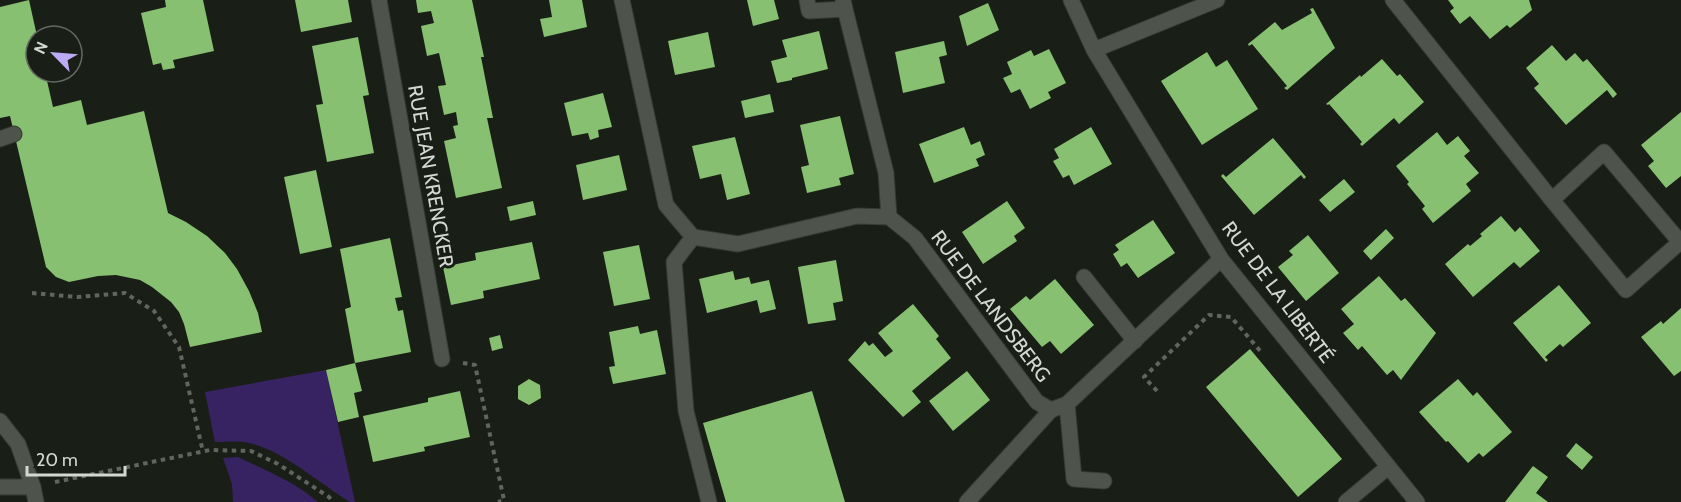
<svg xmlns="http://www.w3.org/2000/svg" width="1681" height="502" viewBox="0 0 1681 502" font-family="Cabin,sans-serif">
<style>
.green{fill:#382362}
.building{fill:#87c071}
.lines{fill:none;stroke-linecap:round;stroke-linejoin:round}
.lane-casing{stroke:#373a36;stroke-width:17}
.street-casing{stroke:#373a36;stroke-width:17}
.secondary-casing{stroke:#373a36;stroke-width:17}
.path{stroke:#61655f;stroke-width:4;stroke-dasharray:4.5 4.5;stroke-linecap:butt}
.lane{stroke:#4e544c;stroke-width:15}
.street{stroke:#4e544c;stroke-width:15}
.secondary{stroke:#4e544c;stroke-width:15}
.labels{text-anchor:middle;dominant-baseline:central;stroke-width:6;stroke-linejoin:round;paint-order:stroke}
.street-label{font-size:20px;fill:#d4d8d3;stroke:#191e17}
</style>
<rect width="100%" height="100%" fill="#191e17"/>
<path class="green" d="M326 370 355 502H350C319 483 279 447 244 442 235 441 224 442 215 442L205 392Z
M238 457C265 470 295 482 318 502H233L232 484 223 458Z"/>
<path class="building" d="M29 0 37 36 36 72H45L53 107 81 100 87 125 144 111 168 213 186 222 207 236 225 253 237 269 249 291 258 313 262 332 190 347 184 324 179 312 171 302 152 287 140 280 116 275 98 276 69 282 56 277 46 267 10 116 0 118V7Z
M165 0H203L214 51 173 60 175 68 163 70 161 63 153 65 141 13 166 7Z
M295 0H348L352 22 301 32Z
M416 0H472L484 57H481L493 118H487L502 188 456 198 444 141 456 138 453 126 458 125 456 112 444 115 438 86 446 85 439 53 427 56 421 26 434 23 431 11 418 13Z
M549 0H582L587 27 544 37 540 19 552 17Z
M747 0H774L779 19 753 26Z
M1448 0H1529L1532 10 1510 28 1507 25 1490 39 1470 16 1460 24 1450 11 1454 8Z
M988 3 999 30 967 46 959 16Z
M1313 8 1335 48 1287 90 1284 88 1287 86 1252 44 1249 46 1248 44 1275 22 1282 30 1312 13 1310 9Z
M819 31 828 69 792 78V80L777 83 771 61 787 57 782 40Z
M708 32 715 67 675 75 668 41Z
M358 37 369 95 363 96 374 153 327 162 316 105 323 104 312 46Z
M944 41 947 55 939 57 945 83 903 93 895 52Z
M1552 45 1566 61 1575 53 1583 62 1587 59 1617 94 1613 98 1607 90 1566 125 1534 88 1539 84 1526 68Z
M1049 49 1066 83 1048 92 1051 98 1030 109 1020 89 1011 93 1003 78 1012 74 1007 62 1031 50 1034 56Z
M1207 52 1216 67 1227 60 1258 109 1202 145 1161 81Z
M1382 59 1397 76 1400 74 1424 102 1399 124 1394 118 1362 146 1360 144 1362 142 1329 104 1328 105 1326 104 1360 75 1361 77Z
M603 93 612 127 598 130 599 137 590 140 588 133 572 136 564 103Z
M770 94 774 112 745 118 741 101Z
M1681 112V176L1666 188 1648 166 1654 161 1641 145Z
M840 116 854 174 839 178 841 185 807 193 801 167 809 165 800 125Z
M964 127 971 145 980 141 985 155 976 159 979 166 934 183 919 144Z
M1091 127 1112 164 1074 185 1069 175 1063 178 1053 161 1059 158 1054 149Z
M1437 132 1447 145 1458 136 1470 151 1464 156 1479 173 1466 184 1471 191 1433 223 1422 209 1425 206 1407 184 1409 182 1396 166Z
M735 137 750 194 727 200 721 174 700 179 692 146Z
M1273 138 1306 177 1304 179 1301 175 1254 215 1221 176 1223 174 1226 177Z
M619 155 627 190 583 200 576 165Z
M316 170 332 247 300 254 284 177Z
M1344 179 1355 192 1330 212 1319 200Z
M533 201 536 215 510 221 507 207Z
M1007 201 1025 228 1014 236 1017 241 983 264 962 232Z
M1501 216 1515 232 1520 227 1540 251 1520 268 1514 262 1473 297 1445 264 1468 244 1470 246 1482 236 1480 234Z
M1153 220 1175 253 1138 278 1127 263 1121 267 1113 254 1119 250 1115 245Z
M1386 229 1394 238 1371 260 1363 251Z
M1308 235 1339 273 1306 301 1278 267 1293 255 1289 251Z
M390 238 402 297 395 298 398 311 403 310 411 352 355 363 345 309 351 307 340 249Z
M532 242 540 279 483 291 484 298 451 305 443 267 476 260 475 253Z
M639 245 650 299 614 306 603 252Z
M836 260 843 301 833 303 836 320 808 324 798 267Z
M733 271 735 280 749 277 751 284 769 280 776 309 760 313 757 300 707 313 699 279Z
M1379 276 1401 301 1405 298 1436 333 1401 380 1393 370 1387 375 1362 346 1358 350 1343 333 1354 324 1341 309Z
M1055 279 1094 325 1061 354 1050 341 1042 347 1010 309 1026 296 1030 300Z
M1559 285 1591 323 1563 347 1560 344 1545 357 1548 360 1546 362 1513 323Z
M913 304 939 336 936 339 951 358 912 391 921 402 903 417 848 360 865 341 869 346 873 343 885 357 893 351 878 333Z
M1681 308V371L1674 376 1641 337 1661 321 1663 324Z
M638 326 640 334 657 330 666 374 613 384 609 367 615 366 609 332Z
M500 335 503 348 492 351 489 338Z
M1250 349 1342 459 1298 497 1206 387Z
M355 363 362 391 354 393 359 417 338 422 326 370Z
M967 371 990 400 953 431 929 401Z
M529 379 540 385 541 398 529 405 518 399V386Z
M1458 379 1473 396 1477 392 1512 432 1483 457 1479 453 1468 463 1448 441 1446 442 1419 412Z
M460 391 470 437 424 447 425 451 373 462 363 416 428 402V398Z
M812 391 845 502H726L703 423Z
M1576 443 1593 457 1582 470 1566 456Z
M1533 466 1548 477 1536 493 1548 502H1505Z"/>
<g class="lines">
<g class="lane-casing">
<path id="lane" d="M0 139 14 134
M693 237 674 262 686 411 709 502
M1084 277 1135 341
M1067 404 1074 479 1104 481
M967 502 1051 410
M1346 502 1388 467"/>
</g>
<g class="street-casing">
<path id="street" d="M379 0 442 359
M622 0 666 205 693 237 738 244 857 216 889 217 915 238 1037 402 1051 410 1067 404 1221 259
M807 0 809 11 845 9 843 0
M1071 0 1094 50 1221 259 1417 502
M1393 0 1552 200
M845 9 886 173 889 217
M1094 50 1217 0
M1604 152 1680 242 1626 290 1552 200Z
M0 487H33"/>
</g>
<g class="secondary-casing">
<path id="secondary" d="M0 421 18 444 33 487 36 502"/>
</g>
<path class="path" d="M32 293 77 297 125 293 154 311 179 347 203 452
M463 363 475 365 504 500 498 502
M1157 391 1144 377 1209 315 1231 317 1262 353
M55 482 210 450 251 451 278 464 329 497 333 502"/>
<use href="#lane" class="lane"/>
<use href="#street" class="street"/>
<use href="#secondary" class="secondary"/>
</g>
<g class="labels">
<g class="street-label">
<text transform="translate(431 176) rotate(80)">RUE JEAN KRENCKER</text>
<text transform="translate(1278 292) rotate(53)">RUE DE LA LIBERTÉ</text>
<text transform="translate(991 306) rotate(53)">RUE DE LANDSBERG</text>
</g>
</g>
<g transform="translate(54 54) rotate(295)"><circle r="28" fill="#191e17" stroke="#646862" stroke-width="1.5"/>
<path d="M0-4.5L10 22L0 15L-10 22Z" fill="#bcaaf5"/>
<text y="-9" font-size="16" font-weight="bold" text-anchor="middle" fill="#d4d8d3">N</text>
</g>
<path d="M27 466v9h98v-9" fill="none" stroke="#d4d8d3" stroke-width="3"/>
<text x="36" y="466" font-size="18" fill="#d4d8d3" stroke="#191e17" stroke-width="4.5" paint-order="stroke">20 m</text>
</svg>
